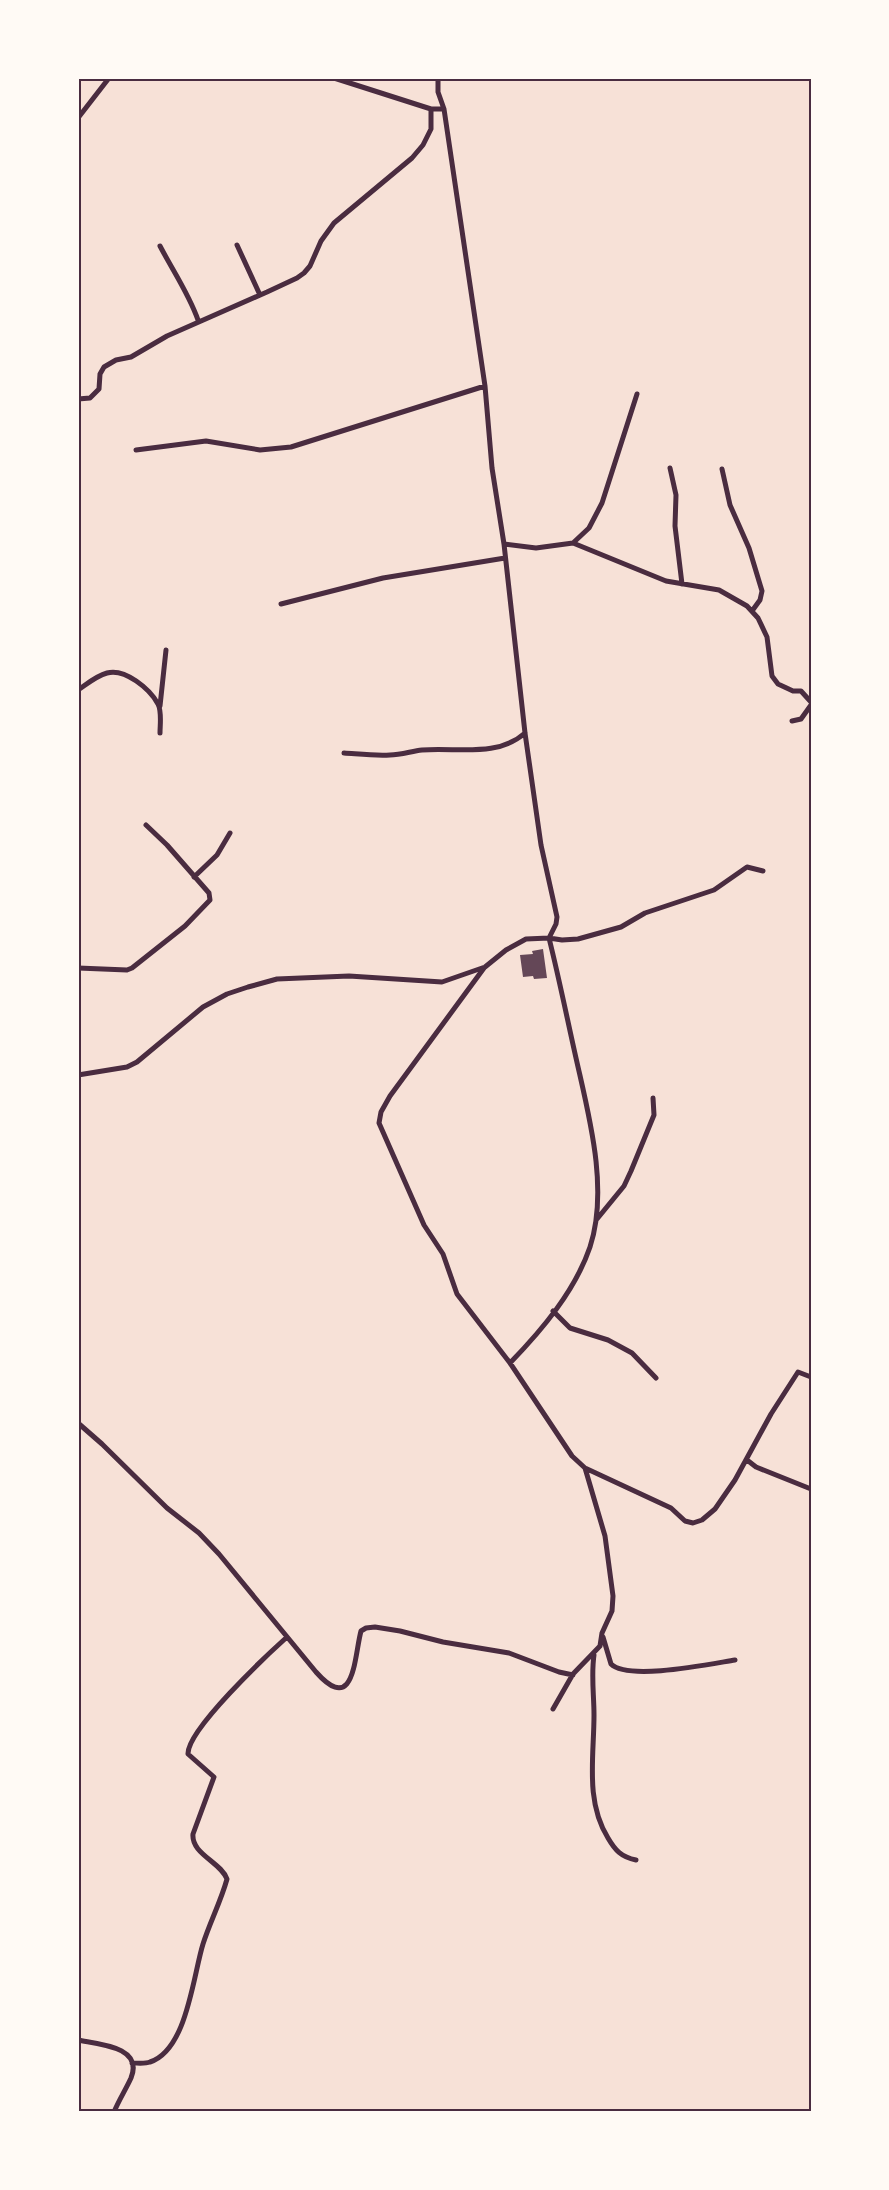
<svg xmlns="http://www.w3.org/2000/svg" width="889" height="2190" viewBox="0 0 889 2190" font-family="Inter,sans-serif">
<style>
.building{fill:#644757}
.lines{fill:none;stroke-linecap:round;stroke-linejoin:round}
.minor{stroke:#4a2c40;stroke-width:5}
.neatline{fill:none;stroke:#4a2c40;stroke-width:2}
</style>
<rect width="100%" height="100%" fill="#f7e1d7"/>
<path class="building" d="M543 949 547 978 534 979 533 976 523 977 520 955 533 954 532 951Z"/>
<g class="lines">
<path class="minor" d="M334 78 431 109H444
M78 118 109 78
M237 245 260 295
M160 246C173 271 189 294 198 320
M78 399 90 398 99 389 100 374 104 367 116 360 131 357 167 336 267 292 297 278 304 273 310 266 321 241 334 223 412 158 423 145 431 129V109
M136 450 206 441 260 450 291 447 485 386
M670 468 676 495 675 526 682 584
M722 469 730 505 749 548 762 591 760 600 752 611
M573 543 589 528 602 503 637 394
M504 544 536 548 573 543 666 581 719 590 747 606 758 618 767 637 772 676 778 684 793 691H801L811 702
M281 604 383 578 505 558
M78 690C87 684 96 676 107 673 125 668 150 689 158 704 162 712 160 724 160 733
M160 706 166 650
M792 721 801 719 811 705
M344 753C359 754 375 756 390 755 401 755 412 751 422 750 457 747 497 758 525 733
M194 877 217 855 230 833
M78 968 127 970 132 968 185 926 210 900 209 893 167 845 146 825
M484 968 390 1096 381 1112 379 1123 424 1225 443 1254 457 1294 510 1363 572 1456 585 1468 671 1508 685 1521 693 1523 702 1520 715 1509 735 1480 771 1414 798 1372 811 1377
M78 1075 127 1067 137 1062 203 1007 227 994 248 987 277 979 349 976 442 982 485 967 506 950 526 939 549 938 556 924 557 917 541 845 525 733 504 544 492 468 485 386 444 109 438 92V78
M597 1219 624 1186 631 1171 654 1115 653 1098
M553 1311 570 1328 608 1340 632 1353 656 1378
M510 1363C542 1330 575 1291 590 1247 609 1189 589 1116 576 1058 567 1018 559 978 549 938L562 940 578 939 621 927 645 913 714 890 747 867 763 871
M78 1423 102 1444 167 1508 199 1533 219 1554 316 1672C355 1716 354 1657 361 1631L366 1628 375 1627 400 1631 443 1642 509 1653 559 1672 573 1675
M747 1460 756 1467 811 1489
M603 1637 611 1664C628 1681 710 1664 735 1660
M594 1655C591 1675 594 1695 594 1715 594 1757 585 1801 608 1838 615 1850 621 1857 636 1860
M553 1709 573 1674 600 1646 602 1633 612 1611 613 1596 605 1536 585 1468
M78 2040C97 2044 144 2046 131 2078 126 2089 119 2100 114 2112
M132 2063C138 2063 145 2064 150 2062 187 2050 193 1976 203 1944 210 1922 221 1901 227 1879 221 1862 191 1854 193 1834L214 1777 188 1754C187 1730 267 1655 287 1637"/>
</g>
<rect width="889" height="2190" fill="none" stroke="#fffaf5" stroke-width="159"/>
<rect x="80" y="80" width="730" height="2030" class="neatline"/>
</svg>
